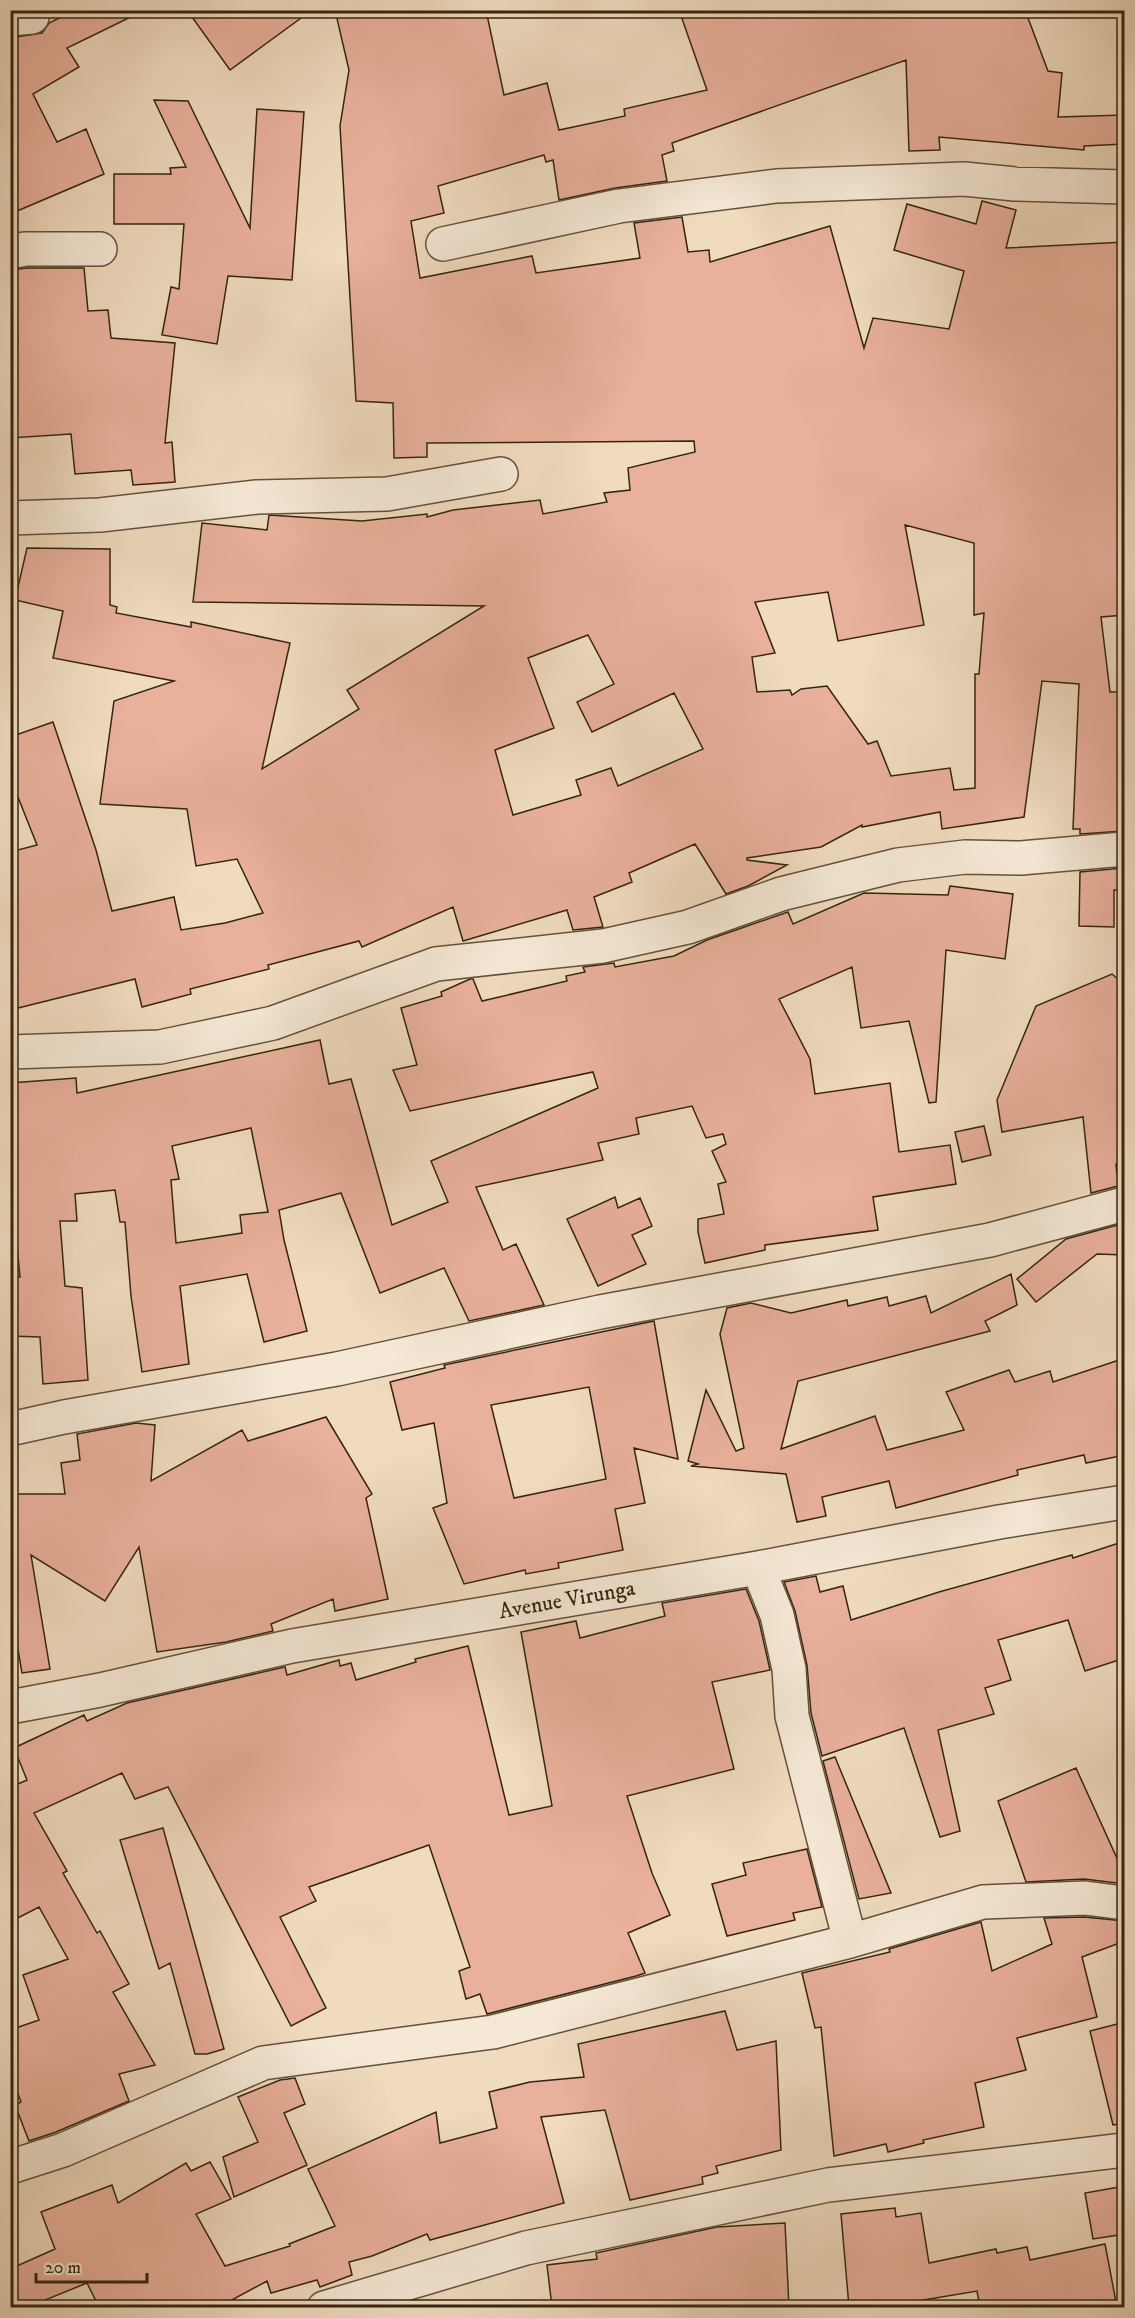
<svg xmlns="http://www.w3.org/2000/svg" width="1135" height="2318" viewBox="0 0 1135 2318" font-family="'IM FELL DW Pica',serif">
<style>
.building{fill:#e9b09b;stroke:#342510;stroke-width:1.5;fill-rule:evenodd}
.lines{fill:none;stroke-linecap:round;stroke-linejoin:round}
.minor-casing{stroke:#63523c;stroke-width:36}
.minor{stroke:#f5e8d5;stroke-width:33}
.labels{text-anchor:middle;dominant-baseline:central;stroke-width:4.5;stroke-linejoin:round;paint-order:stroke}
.street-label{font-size:22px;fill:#342510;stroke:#f5e8d5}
</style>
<rect width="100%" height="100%" fill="#f0dbbf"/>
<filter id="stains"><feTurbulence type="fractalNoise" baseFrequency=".00333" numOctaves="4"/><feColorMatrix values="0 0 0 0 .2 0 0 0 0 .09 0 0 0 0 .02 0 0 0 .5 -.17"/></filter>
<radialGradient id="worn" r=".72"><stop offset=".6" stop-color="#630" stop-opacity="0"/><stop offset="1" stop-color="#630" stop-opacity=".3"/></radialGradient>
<path class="building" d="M75 10H145L67 48 79 67 33 94 57 142 86 129 104 174 10 214V41L16 37 42 33 49 23Z
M187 10H312L230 70Z
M335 10H486L504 95 547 83 559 130 625 116 624 109 707 90 679 10H1025L1048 71 1062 73 1058 117 1125 115V144L1084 146V150L939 137 940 150 909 151 906 60 672 143 674 151 662 155 667 181 615 188 559 200 553 160 546 162 544 155 438 186 444 213 411 221 420 278 532 256 536 273 640 258 634 223 682 217 688 252 709 250 710 262 830 226 864 348 873 318 949 329 964 271 894 250 907 204 976 224 982 201 1016 210 1006 248 1125 242V615L1101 617 1110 692H1125L1124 831 1080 834V829H1073L1079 684 1042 681 1024 817 942 829 940 812 862 827V825L821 847 747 858V860L787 865 748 886 726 894 695 844 629 873 632 882 594 897 603 927 573 930 567 910 463 941 453 907 362 947 359 941 268 965 269 969 190 989 191 994 142 1007 135 979 10 1010V852L37 845 10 777V737L53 722 96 850 112 911 174 897 181 930 225 923 263 913 237 859 196 866 187 809 100 804 114 701 174 681 53 658 63 611 15 600 27 548 110 549V605L117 607 116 613 191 627V622L290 643 262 769 359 709 347 690 484 606 193 602 202 523 267 530 269 515 362 521 427 514V517L453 510 540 500 543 514 607 502 604 493 630 490 628 468 695 452 694 441 427 443V457L394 458 393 403 356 401 340 126 349 70ZM905 525 974 543V615L984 613 979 674H975V788L954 790 950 768 891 776 877 741 868 744 827 686 801 689 792 695 790 690 757 692 752 657 775 653 755 602 828 592 838 641 924 625ZM588 635 614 684 577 702 592 732 674 693 703 749 618 786 611 768 576 780 581 795 513 815 495 750 554 728 528 658Z
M154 100 188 101 250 228 257 109 304 112 292 280 228 276 217 344 162 335 171 287 179 289 184 224H114V174H171L170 168 186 167Z
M27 268H84L88 311 108 310 111 338 175 343 165 443 172 442 175 482 133 485 131 470 75 474 71 434 10 438V341H18L11 270Z
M1123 868V890H1114V927L1079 926 1080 872Z
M950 886 1013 894 1005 959 946 950 936 1102 929 1103 909 1021 861 1028 852 967 779 999 810 1059 815 1094 890 1083 899 1152 950 1145 956 1184 873 1197 878 1230 765 1245V1250L705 1263 698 1232V1219L724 1214 718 1184 726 1182 712 1151 726 1144 723 1134 706 1138 692 1106 636 1118 639 1134 598 1143 603 1160 476 1187 503 1250 516 1244 544 1305 469 1321 444 1268 380 1293 341 1193 279 1210 284 1240 307 1331 264 1342 247 1274 180 1286 189 1364 142 1372 131 1296 125 1222H120L115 1190 75 1194 77 1221H60L65 1286 82 1288 88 1380 43 1384 40 1337 10 1336V1276L20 1277 10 1175V1083L76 1078 77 1093 320 1040 329 1084 351 1079 392 1225 448 1202 431 1161 598 1088 593 1072 410 1111 393 1070 417 1065 401 1008 442 996 441 992 470 979H473L482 1001 567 981 566 976 585 972 583 967 614 963 615 967 674 956 707 940 788 912 793 924 864 893 948 895ZM251 1128 268 1212 240 1215 242 1233 176 1243 171 1180 179 1179 172 1146Z
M1112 974 1125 985V1162L1116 1164 1118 1186 1091 1193 1083 1117 1002 1132 997 1100 1036 1006Z
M984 1126 991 1155 962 1162 955 1132Z
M615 1197 618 1208 640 1198 652 1226 632 1235 646 1264 598 1286 567 1219Z
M1125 1223V1255L1097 1254 1036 1302 1017 1279 1066 1239Z
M1011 1274 1017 1305 985 1321 990 1331 798 1381 781 1449 875 1416 887 1450 964 1430 946 1392 1009 1370 1015 1382 1050 1371 1053 1382 1125 1358V1455L1086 1463 1084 1455 1017 1470 1018 1475 896 1508 889 1481 822 1497 826 1516 797 1522 786 1474 691 1466 698 1464 688 1461 706 1390 736 1451 744 1448 720 1334 727 1308 751 1303 791 1313 847 1300 848 1306 887 1297 889 1306 926 1296 931 1313Z
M654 1321 678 1459 634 1448 645 1503 615 1509 623 1550 558 1563 559 1568 526 1574 525 1570 464 1584 433 1508 447 1503 434 1423 402 1430 390 1382 445 1368 444 1365ZM589 1387 606 1479 514 1498 491 1405Z
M326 1417 372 1494 366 1498 388 1599 335 1611 333 1599 271 1624 273 1631 226 1642 157 1652 139 1547 105 1601 31 1555 50 1669 22 1673 10 1603V1494H65L61 1463 80 1460 77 1434 136 1423 155 1425 151 1481 242 1430 248 1441Z
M1125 1541V1658L1085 1671 1068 1620 998 1640 1011 1680 985 1688 994 1714 938 1730 960 1831 940 1837 904 1728 822 1756 811 1713 807 1665 795 1611 784 1582 816 1576 820 1592 843 1586 851 1620 939 1592 1072 1555 1073 1558Z
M746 1589 759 1621 770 1670 712 1682 734 1769 627 1796 652 1873 670 1915 628 1933 645 1973 636 1976 487 2014 480 1994 466 1999 459 1971 470 1967 429 1845 309 1887 316 1901 280 1917 326 2008 291 2026 168 1787 135 1799 122 1773 34 1813 67 1871 63 1873 97 1933 100 1931 129 1984 113 1992 155 2065 119 2074 129 2101 56 2132 29 2141 15 2105 21 2102 10 2073V2030L39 2020 23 1975 68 1959 39 1907 10 1922V1770L18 1784 27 1780 14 1748 84 1715 87 1721 127 1703 285 1667 287 1675 339 1660 340 1666 351 1663 356 1680 416 1662 415 1659 468 1646 509 1815 552 1806 521 1632 576 1621 580 1638 665 1616 662 1603Z
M835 1757 891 1893 859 1899 823 1761Z
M1076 1768 1125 1876V1884L1084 1879 1026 1882 998 1801Z
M163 1828 224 2049 207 2054H195L170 1963 159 1969 120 1840Z
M807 1849 822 1907 793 1913 795 1920 727 1936 712 1884 746 1875 743 1863Z
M1084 1917 1125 1921V1941L1082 1957 1097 2017 1017 2038 1026 2070 975 2083 984 2127 923 2140 924 2143 888 2152 886 2144 834 2156 821 2027 815 2028 802 1973 890 1952 889 1949 981 1922 992 1971 1052 1944 1044 1918Z
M725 2011 737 2050 776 2041 781 2150 716 2166 718 2173 702 2177 703 2184 630 2200 605 2110 541 2117 564 2203 430 2240 427 2234 372 2256 349 2262 352 2275 320 2287 317 2280 271 2293 267 2281 219 2307H99L87 2283 28 2307H20L10 2284V2269L55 2249 41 2212 112 2185 118 2203 186 2163 191 2171 210 2162 231 2199 196 2214 225 2266 290 2246 289 2244 335 2226 308 2169 436 2112 440 2143 497 2128 489 2092 530 2082 584 2077 578 2044Z
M1125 2022V2123L1113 2125 1090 2031Z
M295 2078 305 2104 284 2113 307 2165 234 2197 223 2157 258 2142 238 2097 280 2080Z
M1125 2186V2234L1093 2239 1085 2193Z
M895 2208 896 2217 921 2213 929 2263 996 2249 997 2253 1027 2247 1030 2260 1105 2244 1116 2302 1089 2307H980L977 2291 906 2303V2307H849L841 2214Z
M785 2223 789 2307H552L547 2265 597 2259 596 2253 717 2227Z"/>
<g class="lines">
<g class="minor-casing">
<path id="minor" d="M10 19 32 17
M443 244 619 206 776 186 964 179 1015 184 1124 187
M10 252 25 249H100
M10 518 100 515 257 497 387 494 501 474
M10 1052 160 1047 273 1023 436 964 603 946 688 927 781 894 898 865 965 857 1021 858 1124 849
M10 1429 64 1417 337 1369 600 1312 990 1240 1124 1204
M758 1568 777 1615 789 1669 792 1716 850 1941
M10 1707 100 1690 292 1646 758 1568 999 1522 1124 1502
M10 2167 63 2150 263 2063 493 2032 850 1941 983 1902 1085 1898 1124 1903
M324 2308 526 2248 828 2185 1124 2150"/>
</g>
<use href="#minor" class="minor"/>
</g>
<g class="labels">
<g class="street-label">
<text transform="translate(567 1600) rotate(-10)">Avenue Virunga</text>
</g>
</g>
<rect width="1135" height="2318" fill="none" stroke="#f0dbbf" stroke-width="36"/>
<rect x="12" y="12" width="1111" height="2294" fill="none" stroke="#342510" stroke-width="3"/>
<rect x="18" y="18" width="1099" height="2282" fill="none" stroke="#342510" stroke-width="1.5"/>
<path d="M36 2273v9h111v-9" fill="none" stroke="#342510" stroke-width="3"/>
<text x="45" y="2273" font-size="18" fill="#342510" stroke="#f5e8d5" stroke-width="4.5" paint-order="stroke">20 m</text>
<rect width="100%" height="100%" filter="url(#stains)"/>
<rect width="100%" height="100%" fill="url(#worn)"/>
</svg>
